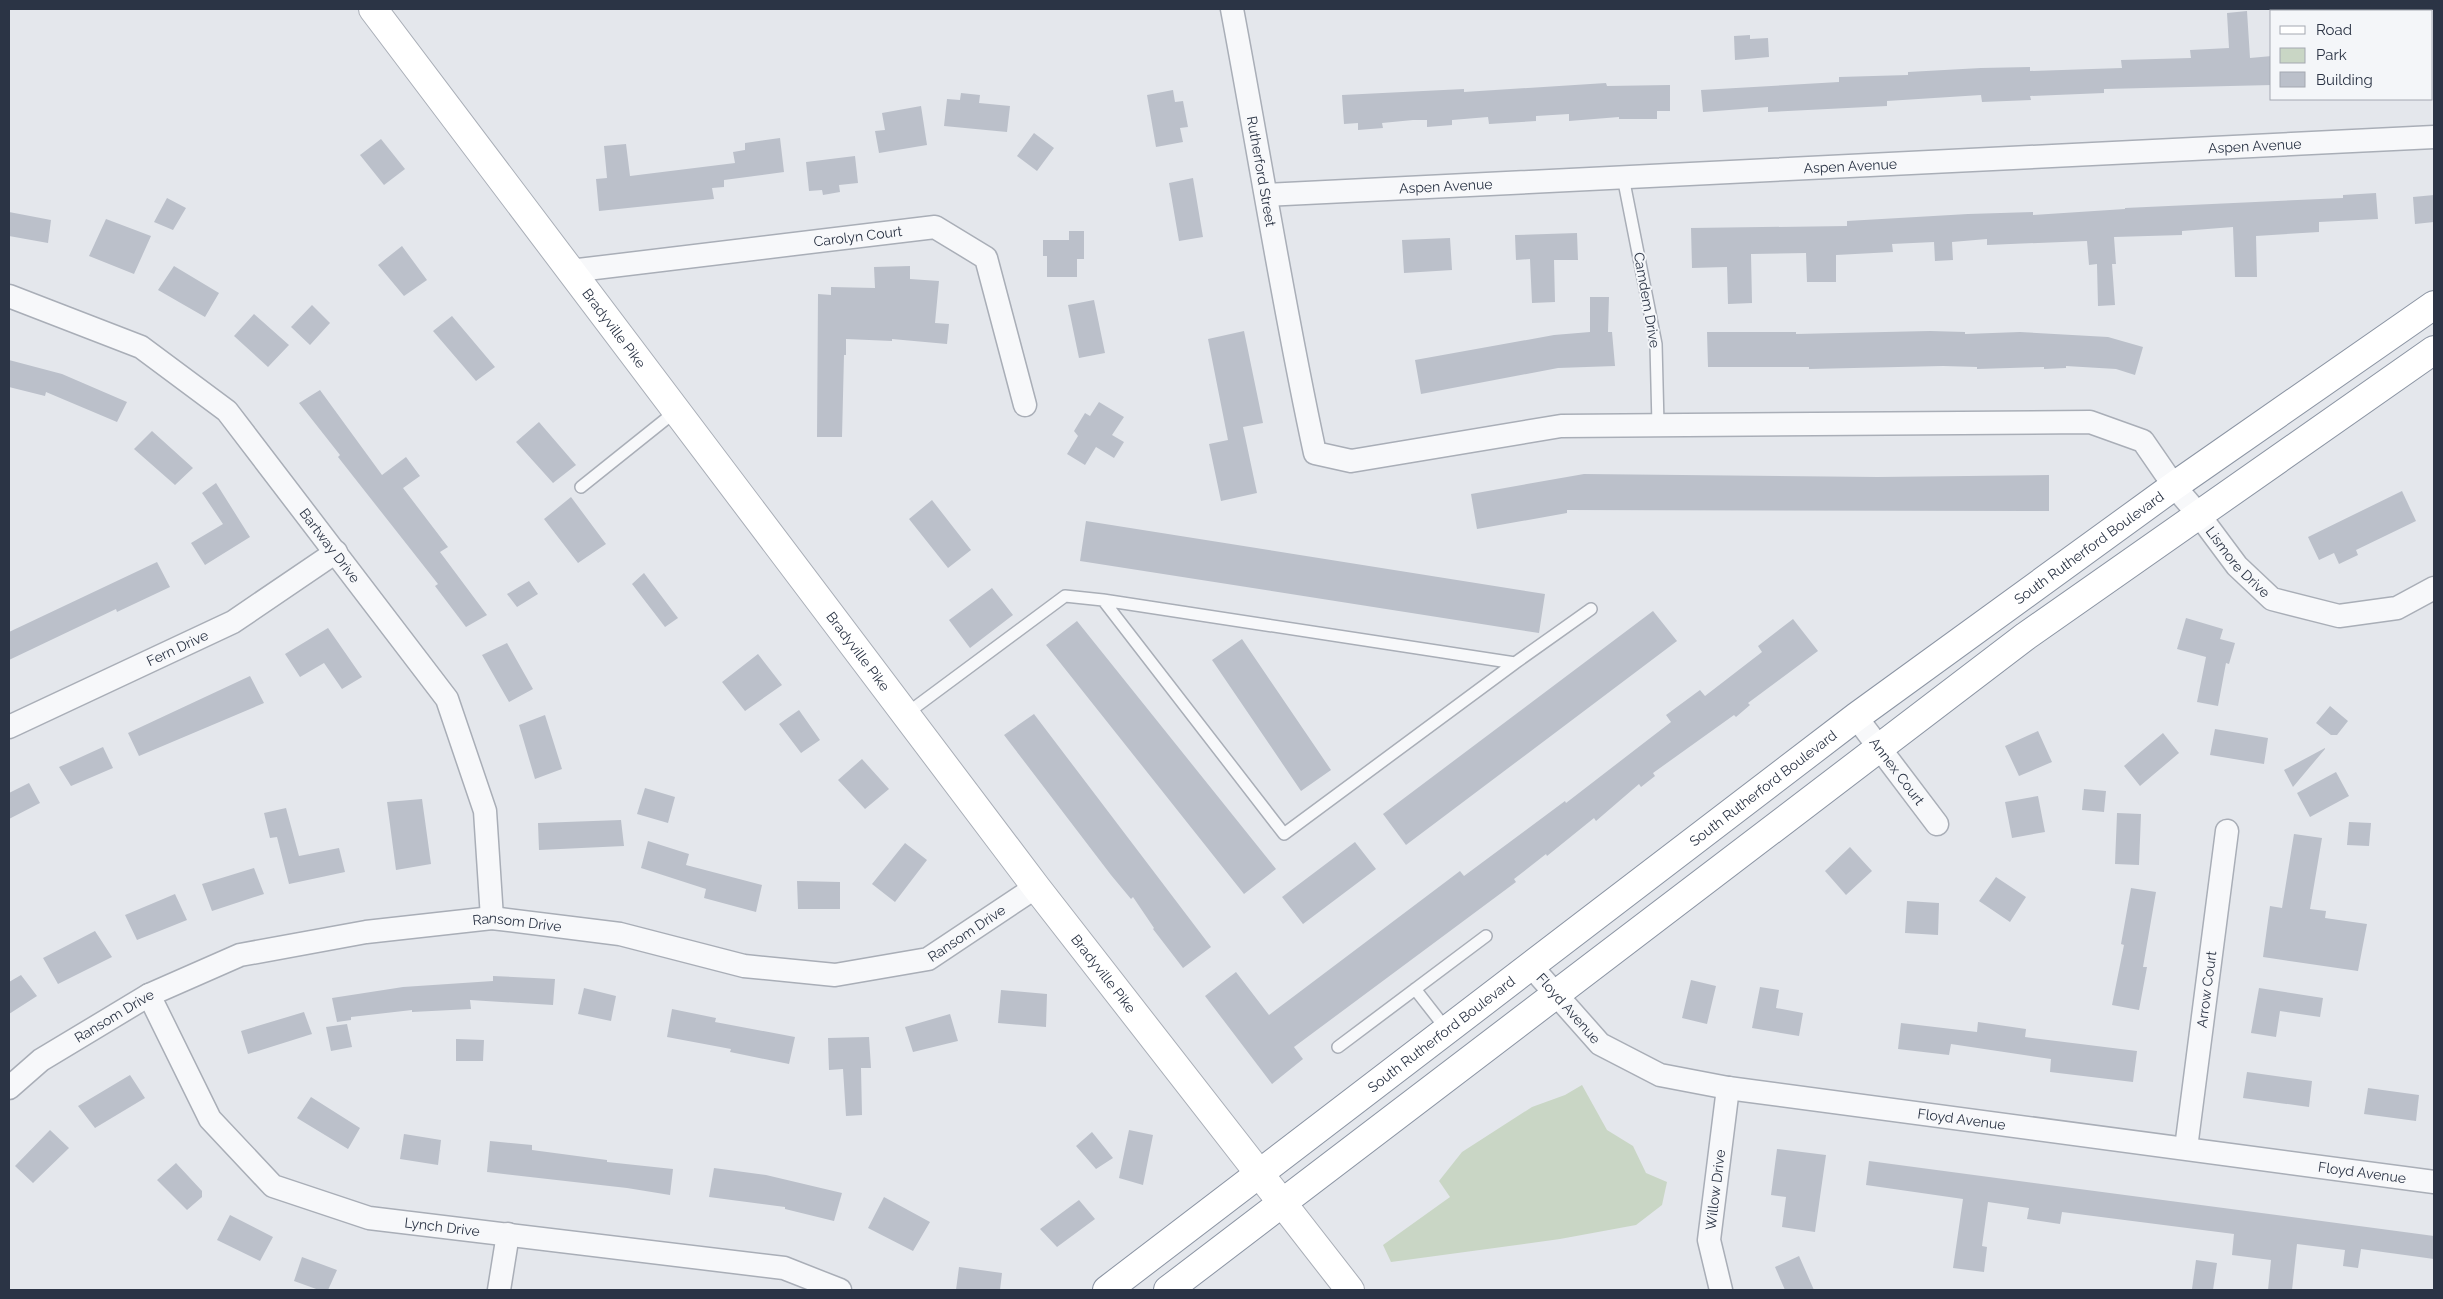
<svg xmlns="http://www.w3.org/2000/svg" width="2443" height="1299" viewBox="0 0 2443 1299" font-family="Raleway,sans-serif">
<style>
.green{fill:#c9d6c5}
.building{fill:#bbc0ca}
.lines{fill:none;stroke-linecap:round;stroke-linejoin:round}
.lane-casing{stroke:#a9aeb7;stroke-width:14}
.street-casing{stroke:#a9aeb7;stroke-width:25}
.secondary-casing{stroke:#a9aeb7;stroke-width:30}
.highway-casing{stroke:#8b94a3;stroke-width:30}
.lane{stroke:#f7f8fa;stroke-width:11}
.street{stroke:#f7f8fa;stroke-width:22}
.secondary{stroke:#fff;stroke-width:28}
.highway{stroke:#fff;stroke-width:28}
.labels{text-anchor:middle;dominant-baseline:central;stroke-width:4;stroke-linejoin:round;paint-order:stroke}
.street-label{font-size:14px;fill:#2b3445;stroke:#f4f6f9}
</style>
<rect width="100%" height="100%" fill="#e4e7ec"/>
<path class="green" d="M1582 1085 1607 1130 1633 1146 1646 1173 1667 1182 1662 1205 1636 1225 1560 1239 1391 1262 1383 1245 1450 1197 1439 1181 1462 1152 1532 1107 1565 1095Z"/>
<path class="building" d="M2247 11 2250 58 2272 56V85L2104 89V93L2030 96 2031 100 1982 102 1981 95 1887 101V106L1768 112V107L1703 112 1701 90 1839 82V77L1908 75V72L1981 68 2030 67V71L2122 68 2121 60 2191 58 2190 50 2229 48 2227 13Z
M1750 35V39L1768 38 1769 57 1735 60 1734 36Z
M1606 83 1607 86 1670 85V111H1657V119H1619V117L1569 121V114L1536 116V121L1489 124 1488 117 1452 120V125L1427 127V120H1413L1382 123 1383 128 1358 130V123L1344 124 1342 95 1464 89V92Z
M1173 90 1175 102 1183 101 1188 127 1180 128 1183 142 1156 147 1147 95Z
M961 93 980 95 979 103 1010 106 1007 132 944 126 947 99 960 100Z
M921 106 927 145 879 153 875 131 885 130 882 113Z
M1034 133 1054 148 1037 171 1017 156Z
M780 138 784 172 724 180V187L712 188 714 199 599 211 596 179 607 178 604 146 626 144 630 176 735 163 733 152 745 150V143Z
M381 139 405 169 384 185 360 155Z
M855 156 858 183 839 185 840 192 823 195 822 190 809 191 806 162Z
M1193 178 1203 237 1179 241 1169 183Z
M2376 193 2378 219 2319 222V232L2256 236 2257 277H2235L2233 227 2182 231V235L2114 237 2116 264H2112L2115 305 2098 306 2097 264 2089 265 2087 241 1987 245V239L1952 242 1953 260 1935 261 1934 242 1892 244 1893 252 1836 255V282H1807L1806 253 1751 254 1752 303 1728 304 1727 267 1692 268 1691 228 1847 226V221L1968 214 2033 212V215L2125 209V208L2343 198V195Z
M2434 195V222L2415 224 2413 197Z
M167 198 186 208 173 230 154 222Z
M9 212 51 220 48 243 9 236Z
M106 219 151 236 134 274 89 256Z
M1069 231H1084V259H1077V277H1047V256H1043V240H1069Z
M1577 233 1578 260H1554L1555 302 1532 303 1530 259 1516 260 1515 235Z
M1450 238 1452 270 1404 273 1402 240Z
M402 246 427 280 404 296 378 265Z
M174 266 219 293 205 317 158 290Z
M910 266V279L939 281 935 323 949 324 947 344 892 339V341L846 339V355H844L842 437H817L818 294 831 295V287L875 288 874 267Z
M1590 297H1609L1608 332H1612L1615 366 1558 368 1421 394 1415 360 1554 335 1590 332Z
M1094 300 1105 353 1079 358 1068 305Z
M312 305 330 323 310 345 291 327Z
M254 314 289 345 268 367 234 336Z
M452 316 495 367 476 381 433 331Z
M1244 331 1263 423 1243 427 1257 493 1221 501 1209 444 1228 440 1208 339Z
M1930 331 1965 332V334L2020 332 2108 337 2143 347 2135 375 2116 369 2066 366V368L2044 369V367L1977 369V367L1943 366 1809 369V367H1708L1707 332H1796V334Z
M9 360 62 374 127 402 117 422 46 392 45 396 9 387Z
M320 390 382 475 406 457 420 476 403 488 448 547 440 552 487 615 466 627 435 586 438 584 338 457 340 455 299 403Z
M1099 402 1124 417 1112 435 1124 442 1114 458 1096 447 1085 465 1067 454 1078 436 1074 431 1085 413 1090 416Z
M539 422 576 465 553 483 516 442Z
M152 431 193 468 175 485 134 449Z
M1584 474 1878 477 2049 475V511L1567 510V513L1477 529 1471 494Z
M216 483 250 537 205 565 191 543 223 524 202 493Z
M2402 491 2416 521 2356 550 2358 555 2339 564 2334 553 2319 560 2308 537Z
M571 497 606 544 578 563 544 519Z
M932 500 971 550 948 568 909 519Z
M1086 521 1545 594 1539 633 1080 561Z
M157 562 170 587 117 612 116 609 9 660V632Z
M644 573 678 618 665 627 632 584Z
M529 581 538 594 517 607 507 594Z
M992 588 1013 615 970 648 949 620Z
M1653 611 1677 641 1406 845 1383 814Z
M2186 618 2223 629 2220 639 2235 643 2229 664 2226 663 2218 706 2197 702 2206 657 2177 649Z
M1793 619 1818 651 1748 703 1750 705 1736 717 1734 715 1653 773 1655 776 1641 787 1639 784 1596 821 1594 818 1547 856 1546 854 1514 879 1516 882 1294 1047 1303 1059 1272 1084 1205 996 1236 972 1269 1015 1460 871 1464 876 1565 801 1566 803 1671 722 1666 715 1700 690 1705 696 1762 652 1758 646Z
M1077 621 1276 869 1244 894 1046 645Z
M328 628 362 677 342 689 324 663 300 677 285 654Z
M1242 639 1331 770 1301 791 1212 660Z
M507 643 533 689 509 702 482 655Z
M758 654 782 685 745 711 722 682Z
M250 676 264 703 139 756 128 733Z
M2330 706 2348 721 2337 735H2331L2316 723Z
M799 710 820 740 801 753 779 724Z
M1034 714 1211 947 1183 968 1153 929 1154 928 1133 897 1131 899 1111 875 1004 735Z
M545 715 562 769 535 779 519 725Z
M2215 729 2268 738 2264 764 2210 755Z
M2038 731 2052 762 2019 776 2005 746Z
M2163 733 2179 753 2140 786 2124 766Z
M103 747 113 768 71 786 59 767Z
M2325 748V749L2293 787 2284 770Z
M862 759 889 789 865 809 838 780Z
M2336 772 2349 796 2310 817 2297 793Z
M29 783 40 803 9 819V793Z
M645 788 675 797 668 823 637 814Z
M2084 789 2106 791 2104 812 2082 810Z
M2038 796 2045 832 2012 838 2005 802Z
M422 799 431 864 396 870 387 802Z
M286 808 299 856 339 848 345 872 289 884 277 837 270 838 264 813Z
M2117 813 2141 814 2139 865 2115 864Z
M621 820 624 846 539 850 538 823Z
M2349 822 2371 823 2369 846 2347 845Z
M2294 834 2322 838 2310 909 2326 911 2325 918 2367 924 2358 971 2263 957 2270 906 2282 908Z
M648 841 689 854 686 865 762 885 756 912 704 898 706 889 641 868Z
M1355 842 1376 869 1303 924 1282 897Z
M905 843 927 860 895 902 872 884Z
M1850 847 1872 871 1846 895 1825 871Z
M254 868 264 894 212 911 202 884Z
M1996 877 2026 897 2010 922 1979 901Z
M797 881 840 882V909H798Z
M2131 888 2156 892 2143 967H2147L2139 1010 2112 1005 2124 945 2121 944Z
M175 894 187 920 137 940 125 915Z
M1907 901 1939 903 1938 935 1905 933Z
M95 931 112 957 58 984 43 958Z
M21 975 37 996 9 1014V982Z
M493 976 555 979 553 1005 470 1000 471 1009 412 1012V1010L351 1017V1020L337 1022 332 998 403 987 493 981Z
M1691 980 1716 986 1707 1024 1682 1018Z
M1760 987 1779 990 1776 1008 1803 1013 1799 1036 1752 1028Z
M584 988 616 996 611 1021 578 1014Z
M2259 988 2323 998 2320 1017 2280 1011 2276 1037 2251 1033Z
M1001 990 1047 994 1046 1027 998 1023Z
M672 1009 716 1018 715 1022 795 1037 789 1064 730 1052 731 1049 667 1037Z
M304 1012 312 1034 248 1054 241 1031Z
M950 1014 958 1041 913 1052 905 1027Z
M1978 1022 2026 1029 2025 1037 2137 1051 2133 1082 2050 1072 2051 1059 1951 1044 1949 1055 1898 1049 1901 1023 1977 1032Z
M347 1024 352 1047 331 1051 326 1027Z
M869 1037 871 1068H861L862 1115 846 1116 843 1069 829 1070 828 1038Z
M456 1039 484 1040 483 1061H456Z
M2247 1072 2312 1081 2309 1107 2243 1098Z
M130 1075 145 1098 95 1128 78 1106Z
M2368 1088 2419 1095 2416 1121 2364 1114Z
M311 1097 360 1128 348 1149 297 1118Z
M50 1130 69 1148 33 1183 15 1166Z
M1129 1130 1153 1135 1143 1185 1119 1178Z
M1092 1132 1113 1158 1096 1169 1076 1146Z
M404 1134 441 1140 438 1165 400 1159Z
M490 1141 532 1145V1150L607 1160V1162L673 1169 670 1195 627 1188 487 1172Z
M1777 1149 1826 1155 1815 1232 1782 1227 1786 1197 1771 1195Z
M1869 1161 2434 1236V1259L2361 1249 2358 1268 2343 1266 2345 1250 2297 1244 2292 1290H2268L2271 1260 2232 1255 2234 1234 2062 1212 2060 1224 2027 1219 2029 1208 1988 1202 1982 1246 1987 1247 1984 1272 1953 1268 1963 1199 1866 1185Z
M176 1163 202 1191V1197L187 1210 157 1180Z
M714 1168 766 1175 842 1193 834 1221 785 1209V1207L709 1197Z
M884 1197 930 1222 913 1251 868 1228Z
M1079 1200 1095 1219 1057 1247 1040 1229Z
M230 1215 273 1237 260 1261 217 1240Z
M1799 1256 1814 1290H1785L1775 1267Z
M302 1257 337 1270 328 1290H319L294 1281Z
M2196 1260 2217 1263 2213 1290 2192 1289Z
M959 1267 1002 1273 1000 1290H956Z"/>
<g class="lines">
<g class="lane-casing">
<path id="lane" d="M1623 177 1656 344 1658 425
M581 487 676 411
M1515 663 1591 609
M906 714 1065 596 1103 600 1515 663 1284 834 1103 600
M1415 989 1447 1030
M1338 1047 1486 936"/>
</g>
<g class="street-casing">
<g id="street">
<path id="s1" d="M1232 9C1260 157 1283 306 1315 453L1351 461 1561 426 2090 422 2143 441 2174 486 2199 515 2237 566 2272 599 2339 616 2397 608 2434 588"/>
<path id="s2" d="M1267 195 2434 137"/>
<path id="s3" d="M570 271 935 227 986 258 1025 405"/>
<path id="s4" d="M9 296 141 347 227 411 447 699 485 811 492 918"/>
<path id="s5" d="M1856 717 1937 824"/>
<path id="s6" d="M9 727 233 622 336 552"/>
<path id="s7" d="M1530 965 1600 1044 1660 1075 1728 1088 2434 1182"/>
<path id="s8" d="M149 995 210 1119 273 1186 369 1218 784 1268 840 1290"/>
<path id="s9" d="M9 1088 41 1060 149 995 240 955 366 932 492 918 620 934 744 966 835 975 928 959 1036 887"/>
<path id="s10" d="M2186 1148 2227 831"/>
<path d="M499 1290 508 1234"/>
<path id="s11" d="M1721 1290 1709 1240 1728 1088"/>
</g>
</g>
<g class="secondary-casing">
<g id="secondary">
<path id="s12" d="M373 9 1036 887 1350 1290"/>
</g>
</g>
<g class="highway-casing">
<g id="highway">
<path id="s13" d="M1107 1290 1856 717 2174 486 2434 305"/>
<path d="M1168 1290 2026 636 2434 350"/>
</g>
</g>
<use href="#lane" class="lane"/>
<use href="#street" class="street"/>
<use href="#secondary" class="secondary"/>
<use href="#highway" class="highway"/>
</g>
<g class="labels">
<g class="street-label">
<text stroke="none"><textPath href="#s2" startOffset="989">Aspen Avenue</textPath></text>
<text stroke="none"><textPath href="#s2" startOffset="584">Aspen Avenue</textPath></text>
<text stroke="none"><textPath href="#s1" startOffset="165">Rutherford Street</textPath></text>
<text stroke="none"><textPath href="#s2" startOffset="179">Aspen Avenue</textPath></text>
<text stroke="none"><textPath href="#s3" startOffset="290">Carolyn Court</textPath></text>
<text transform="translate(1647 300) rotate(80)">Camdem Drive</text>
<text stroke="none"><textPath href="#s12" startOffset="400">Bradyville Pike</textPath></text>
<text stroke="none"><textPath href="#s4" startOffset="418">Bartway Drive</textPath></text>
<text stroke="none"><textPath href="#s13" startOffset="1231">South Rutherford Boulevard</textPath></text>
<text stroke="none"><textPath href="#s1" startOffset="1441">Lismore Drive</textPath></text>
<text stroke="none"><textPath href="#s6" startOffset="186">Fern Drive</textPath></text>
<text stroke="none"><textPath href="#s12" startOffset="805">Bradyville Pike</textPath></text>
<text stroke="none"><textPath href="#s5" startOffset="68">Annex Court</textPath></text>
<text stroke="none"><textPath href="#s13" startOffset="826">South Rutherford Boulevard</textPath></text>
<text stroke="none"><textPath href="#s9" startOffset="548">Ransom Drive</textPath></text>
<text stroke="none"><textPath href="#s9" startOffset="1012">Ransom Drive</textPath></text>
<text stroke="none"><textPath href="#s12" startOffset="1210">Bradyville Pike</textPath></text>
<text stroke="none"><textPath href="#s10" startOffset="160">Arrow Court</textPath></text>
<text stroke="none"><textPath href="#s7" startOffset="58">Floyd Avenue</textPath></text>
<text stroke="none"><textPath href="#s9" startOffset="128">Ransom Drive</textPath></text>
<text stroke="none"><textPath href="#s13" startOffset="421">South Rutherford Boulevard</textPath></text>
<text stroke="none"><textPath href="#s7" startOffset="478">Floyd Avenue</textPath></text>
<text stroke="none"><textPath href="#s7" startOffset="882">Floyd Avenue</textPath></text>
<text stroke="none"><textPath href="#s11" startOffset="102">Willow Drive</textPath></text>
<text stroke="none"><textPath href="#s8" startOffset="405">Lynch Drive</textPath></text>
</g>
</g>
<rect width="2443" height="1299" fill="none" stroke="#2b3445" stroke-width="20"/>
<rect x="2270" y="10" width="162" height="90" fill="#f4f6f9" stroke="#a4a8b1"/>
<rect x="2280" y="26" width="25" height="8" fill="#ffffff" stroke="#a4a8b1"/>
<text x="2316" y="35" font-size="15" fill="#2b3445">Road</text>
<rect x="2280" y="48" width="25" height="15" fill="#c9d6c5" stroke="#a4a8b1"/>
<text x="2316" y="60" font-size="15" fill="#2b3445">Park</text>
<rect x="2280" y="72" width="25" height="15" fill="#bbc0ca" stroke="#a4a8b1"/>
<text x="2316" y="85" font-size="15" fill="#2b3445">Building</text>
</svg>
